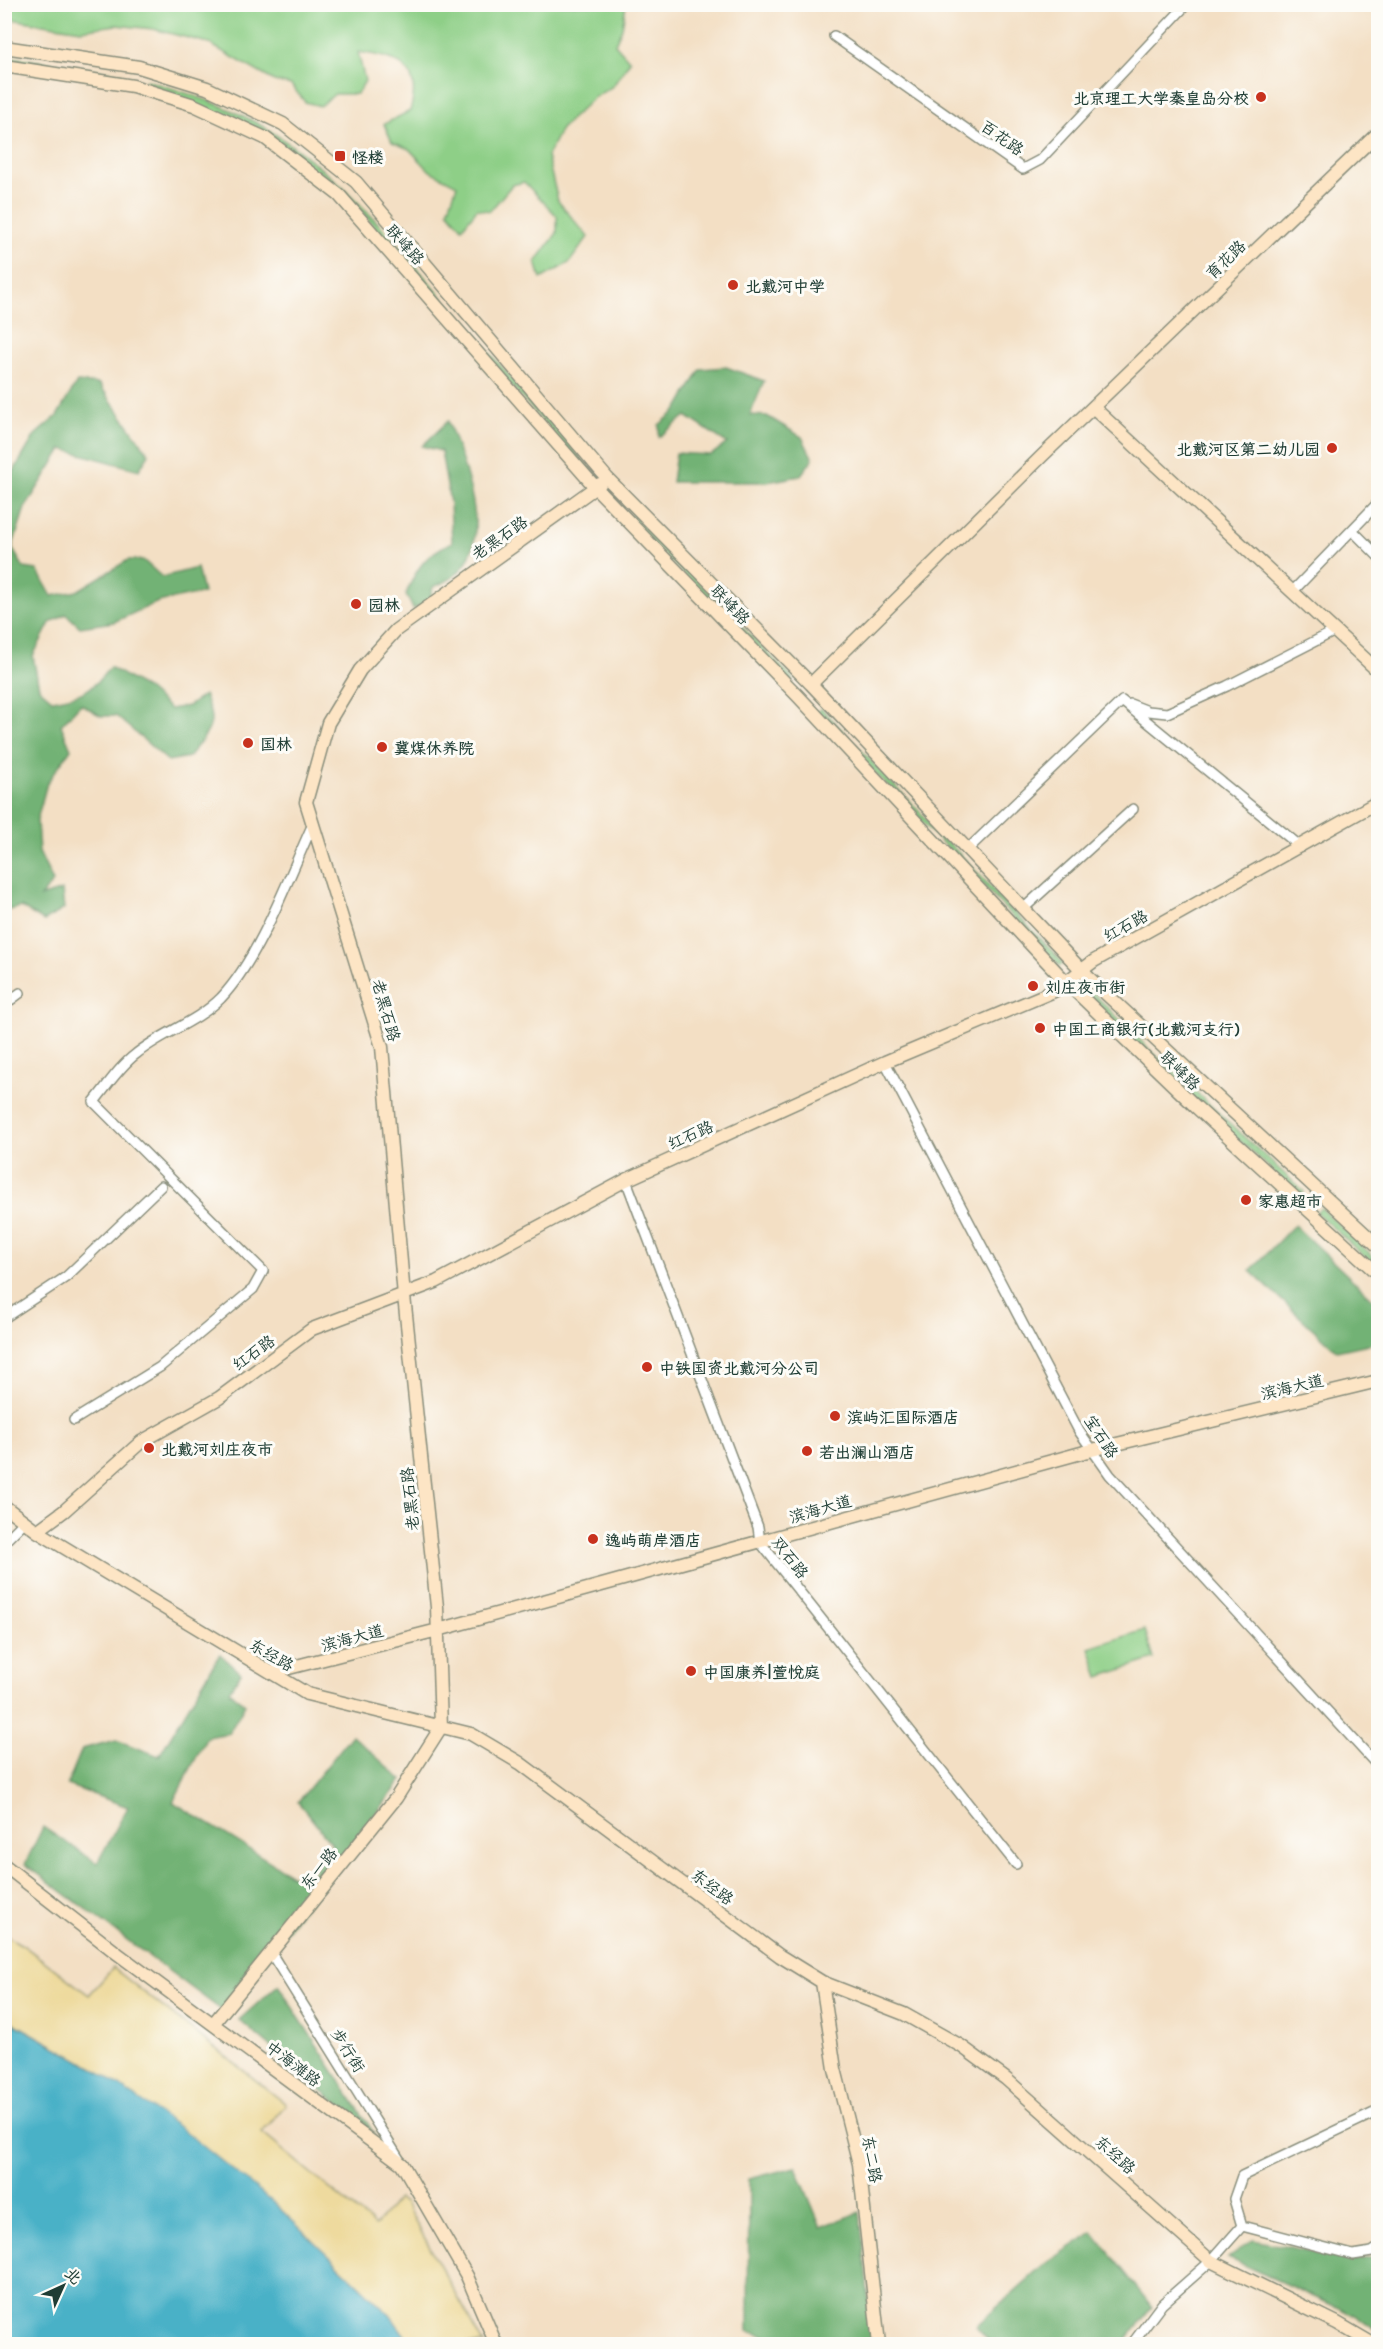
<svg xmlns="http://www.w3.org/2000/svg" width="1383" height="2349" viewBox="0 0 1383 2349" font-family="Mali,'LXGW WenKai TC',sans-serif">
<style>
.green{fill:#8ecf87;stroke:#56865e;stroke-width:1.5}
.forest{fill:#72b274;stroke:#487854;stroke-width:1.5}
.sand{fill:#eeda9e;stroke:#868c69;stroke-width:1.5}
.water{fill:#48b1c7;stroke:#34777e;stroke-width:1.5}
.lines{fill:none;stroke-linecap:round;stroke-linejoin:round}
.street-casing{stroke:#898e7c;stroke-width:12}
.secondary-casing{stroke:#898e7c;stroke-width:15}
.street{stroke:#fff;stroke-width:9}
.secondary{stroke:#fde5c5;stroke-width:12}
.poi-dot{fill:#c8321e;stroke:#fdfcf7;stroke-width:2}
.labels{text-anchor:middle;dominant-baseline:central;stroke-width:6;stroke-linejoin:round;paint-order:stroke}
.poi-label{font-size:16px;font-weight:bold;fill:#1f3d34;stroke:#fdfcf7;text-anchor:start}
.street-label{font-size:16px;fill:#1f3d34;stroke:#fdfcf7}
</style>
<rect width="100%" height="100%" fill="#fdfcf7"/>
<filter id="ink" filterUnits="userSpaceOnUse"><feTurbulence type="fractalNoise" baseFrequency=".0167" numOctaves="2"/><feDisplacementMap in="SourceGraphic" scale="12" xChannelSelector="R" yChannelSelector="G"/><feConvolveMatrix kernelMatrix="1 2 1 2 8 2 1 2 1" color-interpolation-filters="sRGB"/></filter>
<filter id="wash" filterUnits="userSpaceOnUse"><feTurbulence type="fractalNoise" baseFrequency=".008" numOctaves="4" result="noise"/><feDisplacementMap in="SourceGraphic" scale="24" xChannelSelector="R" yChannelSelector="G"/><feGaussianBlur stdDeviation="1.35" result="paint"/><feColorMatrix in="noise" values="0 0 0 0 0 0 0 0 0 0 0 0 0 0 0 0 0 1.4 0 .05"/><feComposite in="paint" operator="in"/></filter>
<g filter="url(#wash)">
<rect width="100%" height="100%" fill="#f3dfc4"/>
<path class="green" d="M5 4 626 5 622 28 615 44 630 61 613 86 593 98 561 129 547 156 558 201 588 237 569 263 541 279 536 262 557 233V216L524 182 512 185 490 211 477 209 462 228 448 211 457 185 430 171 409 149 392 142 384 124 410 111C424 66 396 57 358 52L365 81 357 94H335L320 106 305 102 291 85 274 81 208 43 153 29 116 25 81 30 5 18Z
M4 56 121 74 120 80 5 61Z
M146 80C187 93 231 106 268 130 350 181 406 254 467 328L463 331 355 204 264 133 145 85Z
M488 351 597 477 594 480 484 354Z
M633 515 793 679 790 682 629 519Z
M821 708 1063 963 1060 966 817 712Z
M1092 992 1149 1049 1304 1192 1300 1196 1145 1053 1088 995Z
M1321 1208 1378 1261V1269L1316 1212Z
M1145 1630 1154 1659 1099 1677 1089 1648Z"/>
<path class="forest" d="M726 367 764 381 750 415 767 416 802 437 813 459 800 476 767 482H672L676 453 711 455 727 443 686 416 659 437V425L677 410 701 369Z
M77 382 99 384 149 454 139 470 62 449 25 508 12 548 24 568 37 570 52 596 77 591 128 560H143L162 577 197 568 203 593 158 602 114 622 80 627 66 614 50 623 33 656 39 688 53 700C83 695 92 691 110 667L147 689 170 709 188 706 204 695C219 728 208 730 189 757L168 761 116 716H101L81 704 61 725 71 749 47 783 37 820 39 852 53 882 40 897 62 890 64 909 44 921 21 907 5 911V486L35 435 57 416Z
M448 421C466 472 506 563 433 587L429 602 413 609 406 594C417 567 425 555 452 542L450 503 441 451 422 446Z
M1294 1225 1378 1304V1342L1337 1351 1250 1271Z
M220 1654 241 1673 229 1691 245 1704 229 1733 207 1737 173 1802 306 1884 332 1844 298 1802 352 1735 402 1780 224 2012 25 1864 43 1827 97 1863 128 1807 67 1785 82 1749 116 1740 159 1756Z
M278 1985 375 2135 239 2020Z
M796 2167 821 2227 860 2212 873 2344H796L748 2331 749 2179Z
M1093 2232 1152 2307 1123 2344H992L976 2326 1044 2265Z
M1253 2240 1355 2260 1378 2257V2332L1354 2315 1228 2258Z"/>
<path class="sand" d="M5 1935 24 1946 89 1995 113 1968 286 2104 262 2133 375 2226 398 2199 405 2203 484 2344H411L390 2315 275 2204 95 2069 5 2018Z"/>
<path class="water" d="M4 2018 95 2069 183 2130 275 2204 390 2315 411 2344H5Z"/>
</g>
<g filter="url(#ink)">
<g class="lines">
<g class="street-casing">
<path id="street" d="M834 36 1023 169 1040 160 1187 4
M1352 530 1378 556
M1292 592 1378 503
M1130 704 1148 711 1167 713 1227 686 1335 631
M968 849 1122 701 1301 847
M1023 909 1133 809
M4 1005 20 993
M885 1062 1079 1431 1110 1475 1378 1766
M626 1180 758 1527 760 1542 1016 1864
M4 1318 66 1277 161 1186
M74 1420 160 1367 253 1289 263 1271 94 1102C107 1086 120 1066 136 1054 163 1032 196 1023 221 998 260 957 289 876 313 824
M4 1542 25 1521
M271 1953 399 2159
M1242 2226 1234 2199 1242 2176 1378 2111
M1132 2344 1162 2304 1211 2261 1242 2226 1353 2255 1372 2252 1378 2248"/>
</g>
<g class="secondary-casing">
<path id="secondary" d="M4 47 139 67 207 88 283 124 356 182 607 478 811 684 1089 978 1378 1246
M4 66 133 86 194 105 265 138 339 195 596 488 798 696 1066 982 1195 1106 1378 1274
M1094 408 1378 671
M811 684 1042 456 1378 133
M4 1506 37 1531 307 1694 471 1734 520 1763 780 1956 822 1982 904 2014 961 2046 1006 2079 1211 2261 1337 2323 1373 2344
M37 1531 64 1511 141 1442 219 1398 312 1329 436 1282 626 1180 885 1062 1054 991 1094 961 1378 802
M273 1672 438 1630 1092 1450 1378 1381
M441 1727 437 1607 404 1296 382 1047 306 802 328 723 360 670 396 630 600 484
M4 1865 118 1954 402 2164 467 2276 496 2344
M822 1982 835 2069 859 2164 879 2344
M213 2024 396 1798 441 1727"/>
</g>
<use href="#street" class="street"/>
<use href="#secondary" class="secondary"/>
</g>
</g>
<g class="poi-dot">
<circle cx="1261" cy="97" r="6"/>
<rect x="334" y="150" width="12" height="12" rx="3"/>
<circle cx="733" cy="285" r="6"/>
<circle cx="1332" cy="448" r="6"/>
<circle cx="356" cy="604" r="6"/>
<circle cx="248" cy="743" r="6"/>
<circle cx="382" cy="747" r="6"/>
<circle cx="1033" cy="986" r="6"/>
<circle cx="1040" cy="1028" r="6"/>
<circle cx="1246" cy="1200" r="6"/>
<circle cx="647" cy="1367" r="6"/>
<circle cx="835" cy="1416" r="6"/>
<circle cx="149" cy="1448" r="6"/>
<circle cx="807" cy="1451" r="6"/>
<circle cx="593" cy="1539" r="6"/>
<circle cx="691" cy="1671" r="6"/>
</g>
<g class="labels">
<g class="poi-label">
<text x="1249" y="97" text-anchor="end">北京理工大学秦皇岛分校</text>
<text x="352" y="156">怪楼</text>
<text x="745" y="285">北戴河中学</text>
<text x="1320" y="448" text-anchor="end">北戴河区第二幼儿园</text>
<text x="368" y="604">园林</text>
<text x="260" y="743">国林</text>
<text x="394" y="747">冀煤休养院</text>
<text x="1045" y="986">刘庄夜市街</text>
<text x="1052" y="1028">中国工商银行(北戴河支行)</text>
<text x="1258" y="1200">家惠超市</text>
<text x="659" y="1367">中铁国资北戴河分公司</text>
<text x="847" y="1416">滨屿汇国际酒店</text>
<text x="161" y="1448">北戴河刘庄夜市</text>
<text x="819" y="1451">若出澜山酒店</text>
<text x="605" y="1539">逸屿萌岸酒店</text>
<text x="703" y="1671">中国康养|萱悦庭</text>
</g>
<g class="street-label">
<text transform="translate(1003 137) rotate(35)">百花路</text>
<text transform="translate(406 244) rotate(48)">联峰路</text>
<text transform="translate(1225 259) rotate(-44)">育花路</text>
<text transform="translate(499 537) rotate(-35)">老黑石路</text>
<text transform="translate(731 604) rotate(46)">联峰路</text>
<text transform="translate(1125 925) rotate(-29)">红石路</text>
<text transform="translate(387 1010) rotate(74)">老黑石路</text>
<text transform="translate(1181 1070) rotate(44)">联峰路</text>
<text transform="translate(690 1134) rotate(-24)">红石路</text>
<text transform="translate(253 1352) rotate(-36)">红石路</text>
<text transform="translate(1292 1386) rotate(-13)">滨海大道</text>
<text transform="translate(1102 1436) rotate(57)">宝石路</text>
<text transform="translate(409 1499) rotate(-96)">老黑石路</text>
<text transform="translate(820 1508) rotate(-16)">滨海大道</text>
<text transform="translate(791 1557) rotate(52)">双石路</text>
<text transform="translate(352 1637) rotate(-15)">滨海大道</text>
<text transform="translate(272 1654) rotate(30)">东经路</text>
<text transform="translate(318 1868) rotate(-51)">东一路</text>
<text transform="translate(713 1886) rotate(37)">东经路</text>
<text transform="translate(349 2050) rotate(58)">步行街</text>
<text transform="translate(294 2063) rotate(37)">中海滩路</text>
<text transform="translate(1116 2154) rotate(42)">东经路</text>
<text transform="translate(873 2159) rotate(80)">东二路</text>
</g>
</g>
<rect width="1383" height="2349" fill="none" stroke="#fdfcf7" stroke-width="24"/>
<g transform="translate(63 2286) rotate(45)" stroke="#fdfcf7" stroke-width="4.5" paint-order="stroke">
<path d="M0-4.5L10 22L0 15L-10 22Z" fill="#1f3d34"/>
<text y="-9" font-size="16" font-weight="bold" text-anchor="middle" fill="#1f3d34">北</text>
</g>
</svg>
